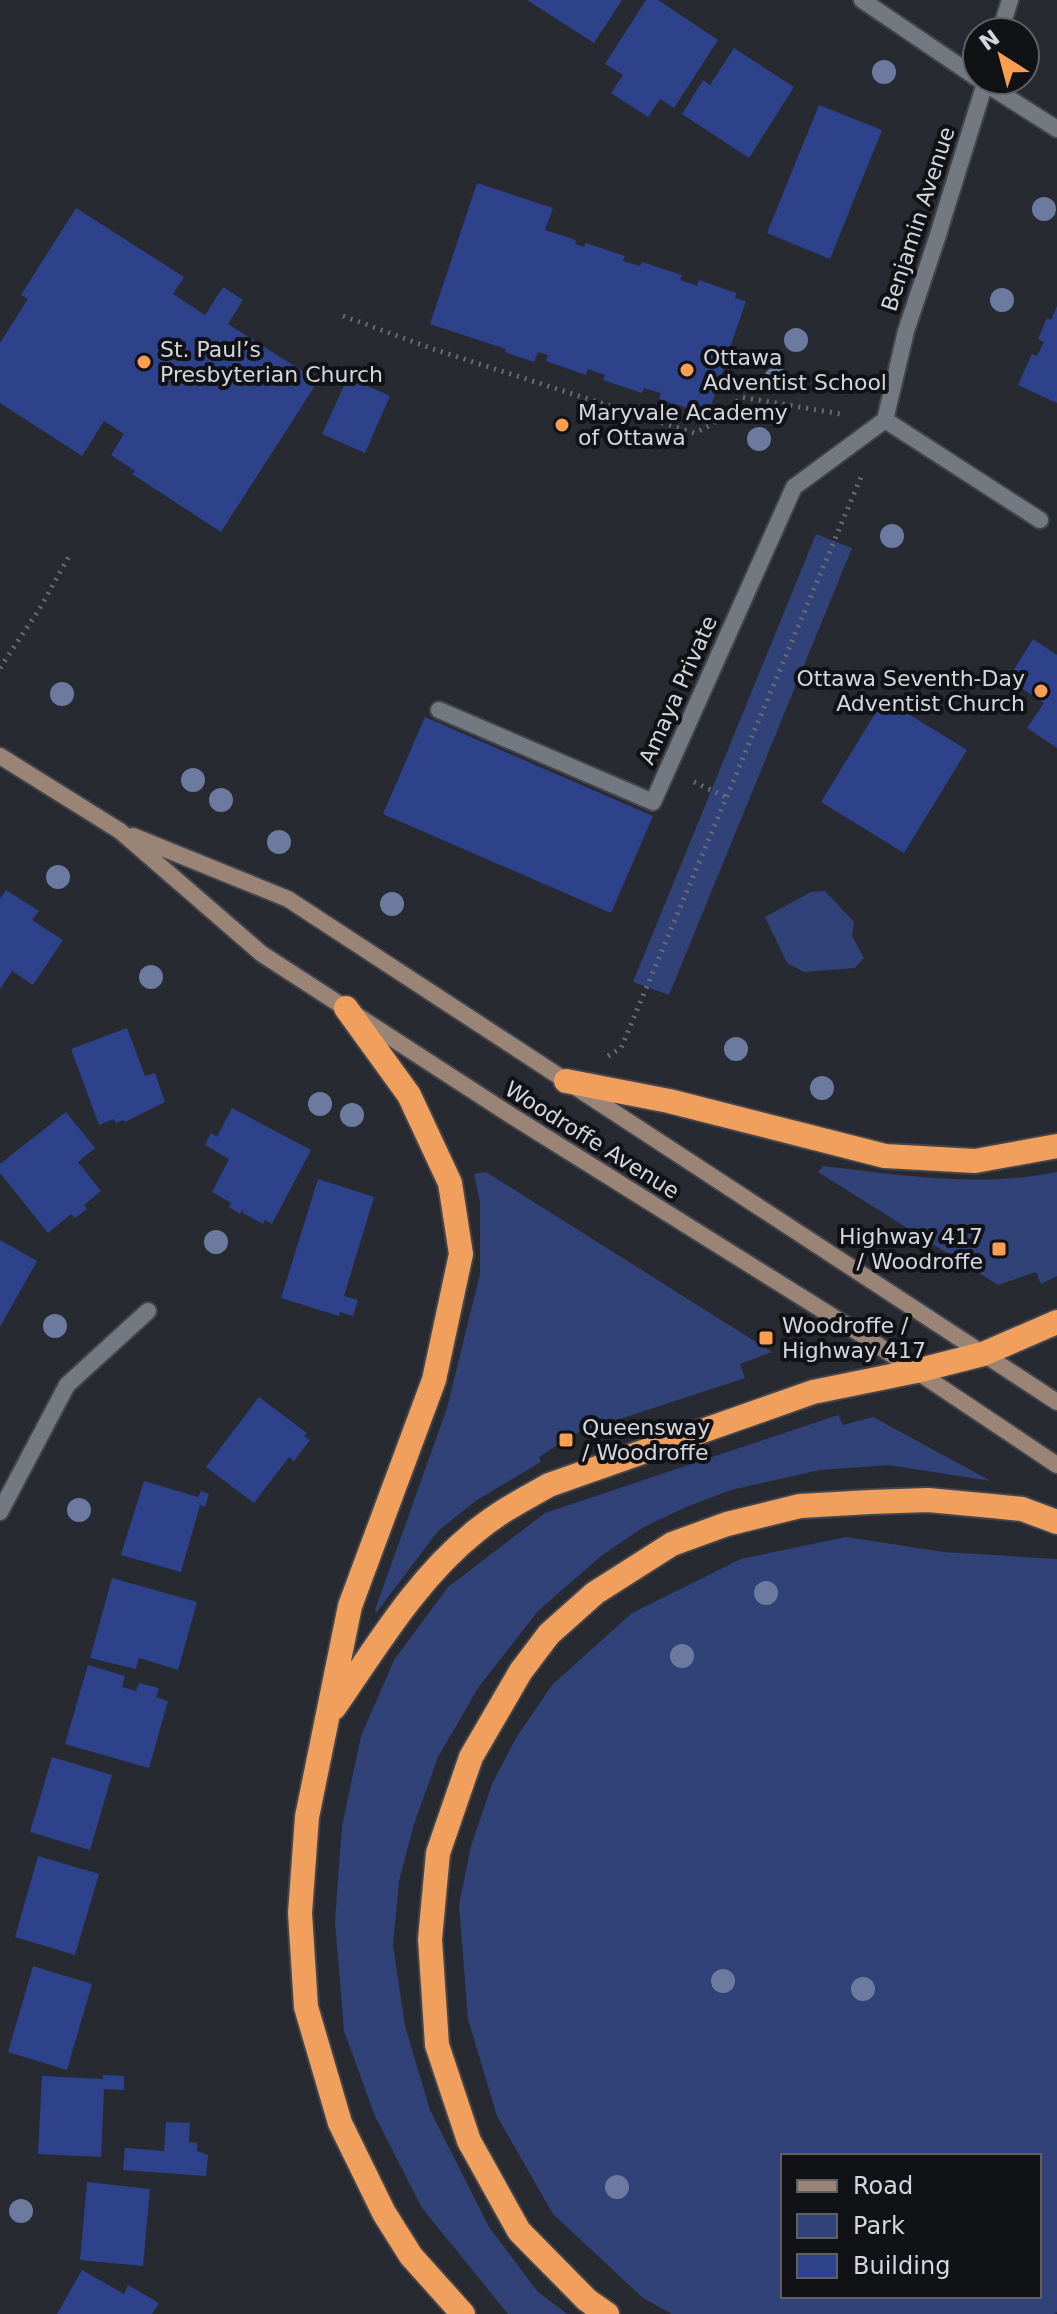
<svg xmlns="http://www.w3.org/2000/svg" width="1057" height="2314" viewBox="0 0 1057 2314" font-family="'DejaVu Sans',sans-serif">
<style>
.green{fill:#314278;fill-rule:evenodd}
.building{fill:#2e428c}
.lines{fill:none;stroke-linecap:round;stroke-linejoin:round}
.lane-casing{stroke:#43454b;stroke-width:20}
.street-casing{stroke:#43454b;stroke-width:20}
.secondary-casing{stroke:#43454b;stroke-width:20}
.highway-casing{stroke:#43454b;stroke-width:28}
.path{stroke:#696c72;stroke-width:5;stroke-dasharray:2 6;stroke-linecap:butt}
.lane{stroke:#747881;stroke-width:16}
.street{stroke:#747881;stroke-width:16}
.secondary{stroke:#9a8476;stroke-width:16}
.highway{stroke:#f19f5d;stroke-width:24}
.tree{fill:#6c7aa0}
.poi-dot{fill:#fb9e50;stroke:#111216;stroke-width:3}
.labels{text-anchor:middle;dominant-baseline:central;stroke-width:8;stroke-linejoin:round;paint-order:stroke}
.street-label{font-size:22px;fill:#d4d6db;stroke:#111216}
.poi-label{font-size:22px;fill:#d4d6db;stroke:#111216;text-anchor:start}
</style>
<rect width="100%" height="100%" fill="#272a31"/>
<path class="green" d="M816 534 852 548 669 995 633 982Z
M825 891 854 922 852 936 864 958 855 968 804 972 787 963 765 917 811 892Z
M823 1166C901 1175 979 1188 1057 1172V1276L1041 1284 1036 1272 998 1285 818 1172Z
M486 1172 772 1352 740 1364 745 1378 574 1434 539 1457 541 1462 477 1500 438 1531 376 1613 375 1610 447 1408 480 1274V1202L474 1174Z
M838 1415 843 1425 873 1417 991 1481 888 1465 820 1470 731 1490 686 1507 644 1527 601 1556 538 1611 478 1688 438 1757 414 1824 399 1881 393 1945 405 2026 430 2110 489 2227 537 2291 567 2314H508L422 2208 375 2116 344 2031 335 1921 342 1826 361 1736 394 1660 448 1587 545 1513Z
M846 1537 944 1552 1057 1559V2312L1054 2314H672L643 2298 553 2214 497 2116 468 2019 459 1905 471 1846 492 1784 516 1738 552 1685 632 1613 741 1559ZM783 2156H1039V2296H783Z"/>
<path class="building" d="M527 0H622L594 43Z
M646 0H658L718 40 674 108 660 99 648 117 611 93 623 75 605 64Z
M734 48 794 87 749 158 682 114 703 80 710 85Z
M819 105 882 130 830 259 767 233Z
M477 183 553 208 545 230 576 240 575 244 584 247 586 243 625 256 623 261 640 266 642 262 682 275 680 280 697 286 699 280 736 293 735 298 746 301 730 348 737 350 732 365 726 362 710 409 701 406 699 412 659 399 661 393 644 388 642 393 603 380 605 375 588 369 586 375 546 361 548 355 538 352 534 362 505 352 506 349 430 324Z
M76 208 184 277 173 294 205 315 223 287 243 300 228 324 318 381 221 532 132 474 135 471 111 455 124 434 104 421 82 456 0 403V343L28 299 21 295Z
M1057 306V403L1018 385 1032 354 1037 356 1044 342 1038 339 1047 318 1051 320Z
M348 377 390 396 365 453 322 434Z
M1033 639 1057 655V748L1027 728 1044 703 1008 679Z
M884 699 967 750 904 853 821 802Z
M425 717 653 816 611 913 383 814Z
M6 890 39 911 32 920 63 940 33 985 12 971 0 989V899Z
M127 1028 145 1076 155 1073 165 1102 125 1122 124 1120 116 1123 114 1119 99 1125 71 1049Z
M232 1108 311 1150 272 1224 265 1220 263 1224 243 1213V1209L240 1214 229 1207 231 1203 212 1192 229 1159 205 1145 211 1133 217 1137Z
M66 1112 95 1148 78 1162 101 1191 84 1205 87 1209 75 1218 71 1214 48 1233 0 1173V1164Z
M318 1179 374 1197 344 1296 358 1300 353 1316 340 1312 339 1316 281 1298Z
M0 1240 37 1261 0 1327Z
M259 1397 307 1433 304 1436 310 1440 294 1461 289 1457 254 1503 206 1467Z
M144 1481 198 1497 201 1491 209 1494 205 1507 200 1505 181 1572 121 1555Z
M112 1578 197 1602 178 1670 139 1658 136 1669 90 1658Z
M88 1665 125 1676 122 1687 136 1691 139 1683 159 1688 156 1697 168 1701 149 1768 65 1744Z
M52 1757 112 1775 90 1850 30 1832Z
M38 1856 99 1874 75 1955 15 1937Z
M33 1966 92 1984 67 2070 8 2052Z
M103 2075 124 2076V2090L104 2089 101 2157 38 2154 42 2076 103 2079Z
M166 2122 190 2123 189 2142 197 2143V2151L208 2155 206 2176 123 2170 125 2148 164 2151Z
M87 2182 150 2189 143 2266 80 2260Z
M82 2270 124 2294 128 2285 159 2303 152 2314H57Z"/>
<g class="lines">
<g class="lane-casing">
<path id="lane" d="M885 420 1040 520"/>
</g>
<g class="street-casing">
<path id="street" d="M862 0 977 78
M1000 32 1010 0
M980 80 1057 129
M439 710 653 802 794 487 885 420 906 331 937 238 986 80
M0 1512 67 1385 148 1311"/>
</g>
<g class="secondary-casing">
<path id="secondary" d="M0 756 120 831 262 954 512 1116 867 1338 1057 1465
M133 836 288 899 1057 1402"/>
</g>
<g class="highway-casing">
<path id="highway" d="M346 1008 409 1095 450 1183 461 1254 434 1380 350 1606 307 1817 300 1913 306 2007 340 2123 384 2213 411 2256 463 2314
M566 1081 669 1101 885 1156 975 1161 1057 1146
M334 1708C377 1646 417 1578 476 1531 499 1512 524 1499 549 1485L813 1392 916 1371 983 1354 1057 1322
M607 2314 587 2300 519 2231 469 2141 437 2045 430 1939 438 1853 471 1757 521 1671 549 1634 595 1593 672 1544 727 1524 800 1506 870 1502 928 1500 992 1506 1022 1509 1057 1522"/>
</g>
<path class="path" d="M343 316 433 349 694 433C714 425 727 414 741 397L841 414
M0 668 40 608 69 556
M694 782 726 797
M608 1056 621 1048 861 477"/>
<use href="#lane" class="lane"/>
<use href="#street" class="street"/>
<use href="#secondary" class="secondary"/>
<use href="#highway" class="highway"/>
</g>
<g class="tree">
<circle cx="884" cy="72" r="12"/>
<circle cx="1044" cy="209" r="12"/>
<circle cx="1002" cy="300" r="12"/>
<circle cx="796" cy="340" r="12"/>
<circle cx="776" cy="379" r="12"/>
<circle cx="759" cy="439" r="12"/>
<circle cx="892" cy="536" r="12"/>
<circle cx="62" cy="694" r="12"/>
<circle cx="193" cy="780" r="12"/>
<circle cx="221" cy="800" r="12"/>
<circle cx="279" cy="842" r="12"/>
<circle cx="58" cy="877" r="12"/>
<circle cx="392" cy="904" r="12"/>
<circle cx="151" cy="977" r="12"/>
<circle cx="736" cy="1049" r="12"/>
<circle cx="822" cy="1088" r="12"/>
<circle cx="320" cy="1104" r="12"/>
<circle cx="352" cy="1115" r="12"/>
<circle cx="216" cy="1242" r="12"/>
<circle cx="55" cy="1326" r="12"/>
<circle cx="79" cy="1510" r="12"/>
<circle cx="766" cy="1593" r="12"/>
<circle cx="682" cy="1656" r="12"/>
<circle cx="723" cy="1981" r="12"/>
<circle cx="863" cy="1989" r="12"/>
<circle cx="617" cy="2187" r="12"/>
<circle cx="21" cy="2211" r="12"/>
</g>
<g class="poi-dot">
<circle cx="144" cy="362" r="8"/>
<circle cx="687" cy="370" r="8"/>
<circle cx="562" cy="425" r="8"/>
<circle cx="1041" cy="691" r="8"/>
<rect x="991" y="1241" width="16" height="16" rx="4"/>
<rect x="758" y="1330" width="16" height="16" rx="4"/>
<rect x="558" y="1432" width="16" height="16" rx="4"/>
</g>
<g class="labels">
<g class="street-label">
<text transform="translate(918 219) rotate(-72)">Benjamin Avenue</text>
<text transform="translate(678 690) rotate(-66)">Amaya Private</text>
<text transform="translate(592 1140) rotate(32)">Woodroffe Avenue</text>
</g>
<g class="poi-label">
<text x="160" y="349">St. Paul’s<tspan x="160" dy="25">Presbyterian Church</tspan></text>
<text x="703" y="357">Ottawa<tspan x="703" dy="25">Adventist School</tspan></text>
<text x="578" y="412">Maryvale Academy<tspan x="578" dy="25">of Ottawa</tspan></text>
<text x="1025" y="678" text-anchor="end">Ottawa Seventh-Day<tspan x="1025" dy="25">Adventist Church</tspan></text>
<text x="983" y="1236" text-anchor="end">Highway 417<tspan x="983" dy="25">/ Woodroffe</tspan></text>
<text x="782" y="1325">Woodroffe /<tspan x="782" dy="25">Highway 417</tspan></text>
<text x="582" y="1427">Queensway<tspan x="582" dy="25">/ Woodroffe</tspan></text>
</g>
</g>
<rect x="781" y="2154" width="260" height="144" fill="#111216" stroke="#5f6065" stroke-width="2"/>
<rect x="797" y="2180" width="40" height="12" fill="#9a8476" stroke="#5f6065" stroke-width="2"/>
<text x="853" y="2194" font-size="24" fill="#d4d6db">Road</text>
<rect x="797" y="2214" width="40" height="24" fill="#314278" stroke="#5f6065" stroke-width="2"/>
<text x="853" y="2234" font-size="24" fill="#d4d6db">Park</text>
<rect x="797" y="2254" width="40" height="24" fill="#2e428c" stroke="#5f6065" stroke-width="2"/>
<text x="853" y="2274" font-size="24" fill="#d4d6db">Building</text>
<g transform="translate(1001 56) rotate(324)"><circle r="38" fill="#111216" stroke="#5f6065" stroke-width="2"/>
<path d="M0-6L14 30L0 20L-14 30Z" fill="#fb9e50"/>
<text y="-12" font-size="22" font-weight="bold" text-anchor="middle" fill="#d4d6db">N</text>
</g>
</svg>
